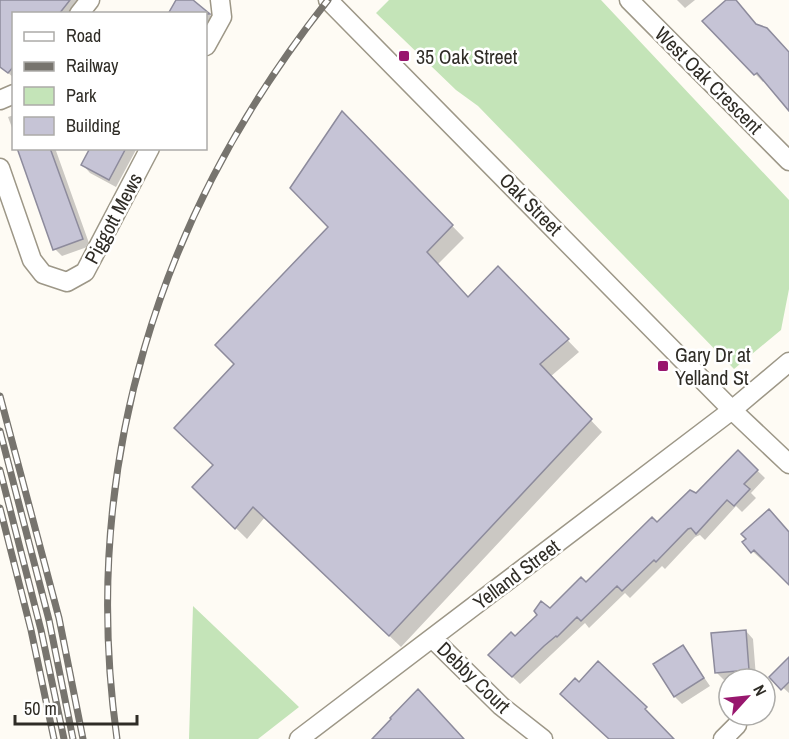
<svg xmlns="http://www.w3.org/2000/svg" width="789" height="739" viewBox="0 0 789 739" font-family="'Archivo Narrow',sans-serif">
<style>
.green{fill:#c4e4b8}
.shadow{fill:#0003}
.building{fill:#c6c4d6;stroke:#8d8b9c;stroke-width:1.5}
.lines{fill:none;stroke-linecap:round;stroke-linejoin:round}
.minor-casing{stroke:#9d9787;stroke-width:21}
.minor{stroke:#fff;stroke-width:18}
.rail-casing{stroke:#77746e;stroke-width:7}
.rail{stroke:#fff;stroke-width:4.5;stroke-dasharray:14;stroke-linecap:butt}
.poi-dot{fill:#98176e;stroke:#fff;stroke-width:2}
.labels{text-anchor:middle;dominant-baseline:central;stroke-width:5;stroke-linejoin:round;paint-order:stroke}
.poi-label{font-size:20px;fill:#2f2c26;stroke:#fff;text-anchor:start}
.street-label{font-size:20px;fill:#2f2c26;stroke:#fff}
</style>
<rect width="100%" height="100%" fill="#fefbf4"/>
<path class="green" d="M389 0H601L789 200V289L781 330 734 369 478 106 456 90 376 13Z
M193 606 299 707 258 739H189Z"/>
<path class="shadow" d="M0 0H84L72 14H14V78L0 66Z
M178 0H190L214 18 206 32V14Z
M677 0H695L685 8Z
M728 0H735L757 26 789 54V109L765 80 763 82 704 21Z
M342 113 464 238 437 265 469 299 498 268 579 352 550 377 602 432 401 647 265 517 247 539 194 487 214 465 236 364 330 227Z
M14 115V133L8 117Z
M19 148H55L90 246 62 256 55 249Z
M91 148H137L116 187 90 173 83 165Z
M738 452 765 478 751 493 756 498 742 512 736 506 705 540 700 535 695 537 665 569 662 566 630 598 625 593 589 628 585 623 520 684 490 655 586 584 696 495Z
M789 533V584L751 550Z
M746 631 753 639 756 677 724 680 717 673Z
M683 647 710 686 682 704 675 697Z
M789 660V693L779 684Z"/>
<path class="building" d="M0 0H70L59 14H14V66L8 73 0 67Z
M176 0H193L210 14H168Z
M726 0H736L756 24 767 28 789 52V111L757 73 754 75 702 21Z
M342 111 453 225 427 252 468 297 498 266 569 339 540 364 592 419 389 636 253 507 235 529 192 487 213 465 174 428 234 364 215 345 328 227 290 188Z
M17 148H50L83 239 53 250Z
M90 148H126L109 180 81 165Z
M738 450 758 470 744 484 750 489 734 506 727 500 696 534 691 528 688 529 656 562 654 560 622 591 617 586 581 621 577 617 557 637 556 636 544 646 512 677 488 655 511 632 515 636 537 615 534 611 541 601 550 608 581 577 586 582 652 517 657 522 690 490 696 493Z
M769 509 789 532V585L754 550 751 553 742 542 746 539 741 534Z
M746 630 749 670 715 673 711 633Z
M683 645 704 678 674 697 653 664Z
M789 657V682L781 690 769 677Z
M598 661 647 707 645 709 674 739H609L560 694 575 678 579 682Z
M418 689 464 739H372L391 719 390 718Z"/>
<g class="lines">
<g class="minor-casing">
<path id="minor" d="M328 0 732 410 789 464
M629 0 789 161
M79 14 90 0
M206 46 222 17 220 0
M0 100 14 94
M0 168 32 260 43 274 67 282 85 272 150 148
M432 638 501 706 543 739
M299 739 732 410 789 362
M723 739 737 725"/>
</g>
<use href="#minor" class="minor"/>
<g class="rail-casing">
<path id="rail" d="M0 396 59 618 83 739
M0 431 49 620 73 739
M0 470 41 630 64 739
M0 508 31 630 54 739
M117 739C79 467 158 214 328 0"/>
</g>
<use href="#rail" class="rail"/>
</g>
<g class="poi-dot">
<rect x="398" y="50" width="12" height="12" rx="3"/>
<rect x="657" y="360" width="12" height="12" rx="3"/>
</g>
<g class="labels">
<g class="poi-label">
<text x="416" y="56">35 Oak Street</text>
<text x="675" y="354">Gary Dr at<tspan x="675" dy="23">Yelland St</tspan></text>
</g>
<g class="street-label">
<text transform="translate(709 80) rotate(45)">West Oak Crescent</text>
<text transform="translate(531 204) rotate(45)">Oak Street</text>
<text transform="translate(113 218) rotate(-62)">Piggott Mews</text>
<text transform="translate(516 574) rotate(-37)">Yelland Street</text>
<text transform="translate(474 677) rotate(44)">Debby Court</text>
</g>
</g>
<rect x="12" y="12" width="195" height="138" fill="#ffffff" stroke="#acaba8" stroke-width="1.5"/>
<rect x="24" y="32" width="30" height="9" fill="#ffffff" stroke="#acaba8" stroke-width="1.5"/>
<text x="66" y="42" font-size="18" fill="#2f2c26">Road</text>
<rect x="24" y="62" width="30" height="9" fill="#77746e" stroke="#acaba8" stroke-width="1.5"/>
<text x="66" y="72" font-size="18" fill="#2f2c26">Railway</text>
<rect x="24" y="87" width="30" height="18" fill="#c4e4b8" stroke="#acaba8" stroke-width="1.5"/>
<text x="66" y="102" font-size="18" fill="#2f2c26">Park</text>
<rect x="24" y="117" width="30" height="18" fill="#c6c4d6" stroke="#acaba8" stroke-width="1.5"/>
<text x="66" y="132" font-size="18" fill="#2f2c26">Building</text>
<g transform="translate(747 697) rotate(63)"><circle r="28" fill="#ffffff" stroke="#acaba8" stroke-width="1.5"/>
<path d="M0-4.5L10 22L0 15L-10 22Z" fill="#98176e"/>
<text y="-9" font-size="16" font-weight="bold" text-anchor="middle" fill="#2f2c26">N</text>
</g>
<path d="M15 715v9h122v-9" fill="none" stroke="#2f2c26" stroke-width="3"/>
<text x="24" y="715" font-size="18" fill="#2f2c26" stroke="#ffffff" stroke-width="4.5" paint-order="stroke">50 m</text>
</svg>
